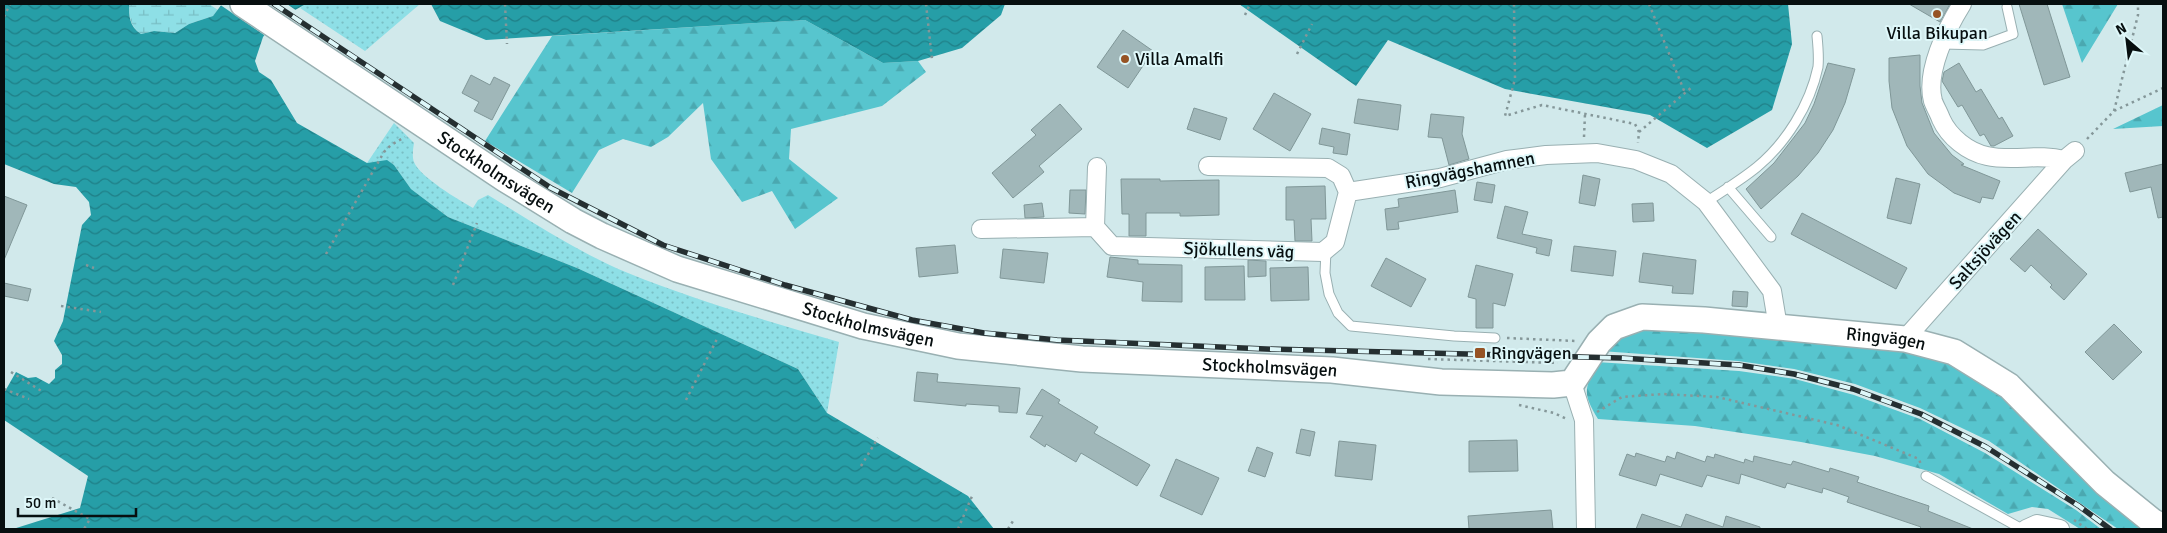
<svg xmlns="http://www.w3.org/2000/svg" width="2167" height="533" viewBox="0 0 2167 533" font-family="Signika,sans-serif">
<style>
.green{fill:url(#green-dots)}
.forest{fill:url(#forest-firs)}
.wetland{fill:url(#wetland-marsh)}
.water{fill:url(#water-waves)}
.pier{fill:#d1e9eb}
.building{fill:#a0b7b9;stroke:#809798}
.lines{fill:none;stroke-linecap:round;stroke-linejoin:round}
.lane-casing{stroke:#99b0b2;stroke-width:11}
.street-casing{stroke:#99b0b2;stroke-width:20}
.secondary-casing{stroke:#99b0b2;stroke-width:28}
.path{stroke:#859799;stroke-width:2.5;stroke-dasharray:2.5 4;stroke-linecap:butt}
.lane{stroke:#fff;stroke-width:9}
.street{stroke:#fff;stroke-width:18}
.secondary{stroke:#fff;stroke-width:25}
.rail-casing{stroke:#252f31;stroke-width:5.5}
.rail{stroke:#def7f9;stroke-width:4;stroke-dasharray:11;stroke-linecap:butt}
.poi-dot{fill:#965324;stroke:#def7f9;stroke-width:2}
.labels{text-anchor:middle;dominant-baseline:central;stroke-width:4;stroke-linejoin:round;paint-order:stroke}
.poi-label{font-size:18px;fill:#070f10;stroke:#def7f9;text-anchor:start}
.street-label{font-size:18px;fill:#070f10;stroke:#def7f9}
</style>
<defs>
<pattern id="green-dots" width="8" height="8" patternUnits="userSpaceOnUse" patternTransform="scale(1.25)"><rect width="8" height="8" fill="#8edfe6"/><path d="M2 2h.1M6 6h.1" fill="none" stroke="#79bec4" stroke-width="1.8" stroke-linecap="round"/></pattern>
<pattern id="forest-firs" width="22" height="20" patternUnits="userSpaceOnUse" patternTransform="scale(1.25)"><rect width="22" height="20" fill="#57c5ce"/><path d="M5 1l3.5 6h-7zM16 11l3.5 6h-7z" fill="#4aa8b0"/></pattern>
<pattern id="wetland-marsh" width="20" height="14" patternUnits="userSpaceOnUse" patternTransform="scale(1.25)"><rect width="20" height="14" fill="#8edfe6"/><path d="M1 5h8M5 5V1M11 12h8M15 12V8" fill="none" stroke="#79bec4"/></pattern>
<pattern id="water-waves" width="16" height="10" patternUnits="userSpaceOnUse" patternTransform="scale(1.25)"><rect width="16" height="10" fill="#269ea7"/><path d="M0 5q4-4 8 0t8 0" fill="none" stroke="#1f7f87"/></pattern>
</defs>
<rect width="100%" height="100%" fill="#d1e9eb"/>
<path class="green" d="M306 4H420L365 51 300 8Z
M394 123 414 143C413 149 412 157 414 162 420 177 459 200 473 208L478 200 488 195C534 223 579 253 628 273 697 301 768 321 839 342L827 413 798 369 577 268 448 217 411 189 394 165 387 161 367 163Z"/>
<path class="forest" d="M2062 4H2118L2082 63Z
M805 20 883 63 918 61 926 72 882 106 791 129 789 159 838 198 795 229 772 191 742 202 711 159 703 103 668 137 651 147 623 139 599 150 572 193 485 141 552 36Z
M2163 105V126L2113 129Z
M1637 326 1906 348 1953 361 1984 378 2157 529H2118L1989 441 1920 408 1855 384 1794 369 1738 361 1601 351Z
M1596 362 1739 371 1795 379 1854 395 1920 419 1985 453 2076 510 2101 529H2080L2048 509 2032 507 2008 514 1939 474 1875 456 1801 442 1695 426 1598 419C1582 392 1585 391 1596 362Z"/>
<path class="wetland" d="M129 4H209L218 10 213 16 189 24 175 33 154 31 141 34C130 26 129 16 129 4Z"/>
<path class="water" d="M4 4H129C129 16 129 26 141 34L154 31 175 33 189 24 213 16 222 4H306L275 21 263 37 255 61 259 72 271 80 297 123 367 163 387 160 394 165 411 189 448 217 577 268 798 369 827 413 968 496 994 529H13L80 508 88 476 4 420V393L16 372 28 378 36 377 49 384 55 378V370L62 364V355L54 341 63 321 82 225 91 215 89 202 76 187 54 184 4 164Z
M431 4H1005L1001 15 962 48 918 61 883 63 805 20 486 40 440 21Z
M1239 4H1788L1792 44 1772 110 1707 148 1650 115 1505 89 1388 40 1356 86Z"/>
<path class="pier" d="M219 4H287L297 11 277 23 267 37Z"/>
<path class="building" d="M1909 4H1950L1940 22Z
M2019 4H2047L2070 77 2044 85Z
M1123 30 1153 51 1128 88 1097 67Z
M1920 55V86L1922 103 1934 133 1952 155 1964 164 1961 165 2000 181 1993 199 1982 197 1980 203 1954 193 1928 174 1907 146 1892 108 1889 81V58Z
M1828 63 1855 69 1845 103 1833 130 1818 153 1798 176 1761 209 1746 189 1774 163 1805 123 1814 104Z
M1959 63 1976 92 1981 89 1999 119 2002 117 2013 136 1994 146H1991L1984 134 1980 136 1962 105 1958 107 1942 81 1944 72Z
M471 75 490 85 494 77 510 85 492 120 474 111 479 102 462 93Z
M1274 93 1311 114 1290 151 1253 129Z
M1358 99 1401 105 1398 130 1354 123Z
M1060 104 1082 129 1039 166 1044 172 1013 198 992 173 1036 135 1031 130Z
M1194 108 1227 118 1220 140 1187 129Z
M1431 114 1464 117 1462 134 1469 159 1449 165 1442 138 1428 137Z
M1322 128 1350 134 1347 155 1333 153 1334 147 1319 144Z
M2163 164V217L2158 218 2151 187 2130 192 2125 173Z
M1583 175 1600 179 1595 206 1579 203Z
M1896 178 1920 184 1911 224 1887 218Z
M1121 179H1160V181L1219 180V215L1188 216H1180V213H1146V236H1129V214H1122Z
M1477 182 1495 185 1492 203 1474 200Z
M1325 186 1326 219H1311L1312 241H1295L1294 220H1286V187Z
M1070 190H1086L1085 214 1069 213Z
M1455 190 1458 212 1398 222 1399 229 1387 230 1385 209 1399 207 1398 199Z
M4 196 27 205 4 260Z
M1042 203 1044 217 1025 218 1024 205Z
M1653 203 1654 221 1633 222 1632 204Z
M1505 206 1528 212 1522 234 1552 240 1549 256 1536 253 1537 248 1497 238Z
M1802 213 1907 268 1896 289 1791 234Z
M2038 229 2087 274 2064 300 2050 287 2052 285 2031 265 2025 272 2010 259Z
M955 245 958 273 919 277 916 248Z
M1574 246 1616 251 1613 276 1571 271Z
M1003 249 1048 253 1044 283 1000 278Z
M1643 253 1696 260 1693 294 1672 293 1673 286 1639 282Z
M1110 257 1138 260V264L1182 265V302L1142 301 1143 282 1107 277Z
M1386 258 1426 279 1411 307 1371 286Z
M1248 260 1266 261V276L1248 277Z
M1476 265 1513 274 1505 306 1493 303V328H1476V299L1468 297Z
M1244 266 1245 300H1205V267Z
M1308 267 1309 300 1271 301 1270 268Z
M4 283 31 289 28 301 4 296Z
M1733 291 1748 292 1747 307 1732 306Z
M2114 324 2142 352 2113 380 2085 352Z
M917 372 938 374 937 382 1020 388 1017 413 999 412V406L966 404V406L914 401Z
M1042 389 1060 400 1058 403 1098 427 1094 433 1150 465 1137 486 1081 453 1076 462 1046 444 1045 447 1030 437 1043 416 1026 414Z
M1301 429 1315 432 1310 456 1296 453Z
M1517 440 1518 471 1469 472V441Z
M1339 441 1376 445 1372 480 1335 476Z
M1257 447 1273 453 1265 477 1248 471Z
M1677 452 1705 462 1707 456 1714 458 1715 454 1744 463 1745 459 1753 462 1754 456 1791 465 1793 461 1829 472 1830 468 1859 477 1857 482 1929 506 1928 511 1973 529H1919L1921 527 1847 502 1849 497 1823 488 1822 493 1787 483 1785 488 1741 474 1739 484 1707 475 1702 487 1660 474 1656 486 1619 475 1627 454 1635 457 1636 453 1665 462 1667 456 1675 459Z
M1176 459 1219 478 1202 515 1160 496Z
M1551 510 1553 529H1469L1468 516Z
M1642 514 1681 527 1686 514 1723 527 1726 516 1760 527V529H1636Z"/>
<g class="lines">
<g class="lane-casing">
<path id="lane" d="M1943 44 1983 45 2013 34 2007 7
M1728 187 1771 237
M1706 202C1723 191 1741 180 1757 167 1786 143 1810 105 1818 67 1819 57 1818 46 1817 36
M1326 250 1325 273 1329 294 1338 313 1351 326 1454 336 1495 338
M1926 476 2022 529"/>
</g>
<g class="street-casing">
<path id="street" d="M1962 4C1947 28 1925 72 1933 101 1935 107 1939 113 1941 119 1949 137 1968 152 1987 156 2013 162 2038 153 2064 160
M1208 166 1328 168 1341 176 1348 192 1440 178 1507 160 1546 155 1597 153 1636 160 1671 174 1706 202 1772 291 1778 327
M1095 227 1097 167
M981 229 1095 227 1112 246 1323 252 1335 242 1348 192
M1905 339 2064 160 2075 151
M1572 383 1584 420 1586 529
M2026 529 2037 524 2060 529"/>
</g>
<g class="secondary-casing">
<g id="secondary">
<path id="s1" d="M243 4 505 179 573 221 602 236 677 269 863 326 958 346 1082 359 1332 370 1441 382 1553 385 1572 383 1599 342 1614 327 1642 317 1704 320 1905 339 1954 352 2009 386 2105 483 2152 521 2163 527"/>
</g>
</g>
<path class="path" d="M505 4 507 44
M926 4 932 59
M1514 4 1515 79 1505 116 1542 105 1635 124 1639 132 1638 143
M1649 4 1685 93
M1245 15 1250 4
M4 17 10 4
M1297 54 1312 24
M2114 111 2138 15V4
M1639 132 1692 87
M1584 137 1585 114
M2087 139 2114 111 2163 88
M326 254 384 152 391 145 405 137
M86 265 94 268
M453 285 477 223
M61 306 101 312
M1507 338 1576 341
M1428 359 1558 363
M11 372 43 392
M4 389 29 399
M686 400 718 337
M1519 405 1554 413 1567 419
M1597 412 1622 397 1663 394 1717 397 1837 425 1919 459 1921 465
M861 466 878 438
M52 498 90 519 84 529
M2074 520 2087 529
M958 529 973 494
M1008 529 1013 521"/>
<use href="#lane" class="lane"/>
<use href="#street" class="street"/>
<use href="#secondary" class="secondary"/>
<g class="rail-casing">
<path id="rail" d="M274 4 551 188 663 245 785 285 912 320 984 333 1057 340 1266 349 1620 358 1739 365 1794 374 1853 389 1921 414 1986 447 2079 506 2110 529"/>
</g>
<use href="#rail" class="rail"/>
</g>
<g class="poi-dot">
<circle cx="1937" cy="14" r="5"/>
<circle cx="1125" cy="59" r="5"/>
<rect x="1474" y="347" width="12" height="12" rx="2.5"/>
</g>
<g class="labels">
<g class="poi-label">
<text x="1937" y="33" text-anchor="middle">Villa Bikupan</text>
<text x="1135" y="59">Villa Amalfi</text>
<text x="1491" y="353">Ringvägen</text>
</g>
<g class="street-label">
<text transform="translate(1470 170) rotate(-11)">Ringvägshamnen</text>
<text stroke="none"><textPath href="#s1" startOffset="304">Stockholmsvägen</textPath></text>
<text transform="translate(1239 250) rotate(2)">Sjökullens väg</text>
<text transform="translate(1985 250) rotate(-48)">Saltsjövägen</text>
<text stroke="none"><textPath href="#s1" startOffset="709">Stockholmsvägen</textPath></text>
<text stroke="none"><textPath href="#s1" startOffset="1762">Ringvägen</textPath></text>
<text stroke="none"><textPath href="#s1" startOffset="1114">Stockholmsvägen</textPath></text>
</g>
</g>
<rect width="2167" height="533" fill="none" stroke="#070f10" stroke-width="10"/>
<g transform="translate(2127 40) rotate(332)" stroke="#def7f9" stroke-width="4" paint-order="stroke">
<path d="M0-4L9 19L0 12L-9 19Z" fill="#070f10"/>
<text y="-8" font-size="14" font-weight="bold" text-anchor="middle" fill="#070f10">N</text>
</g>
<path d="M18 508v8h118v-8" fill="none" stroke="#070f10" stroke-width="2.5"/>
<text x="25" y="508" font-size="15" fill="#070f10" stroke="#def7f9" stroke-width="4" paint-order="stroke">50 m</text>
</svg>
